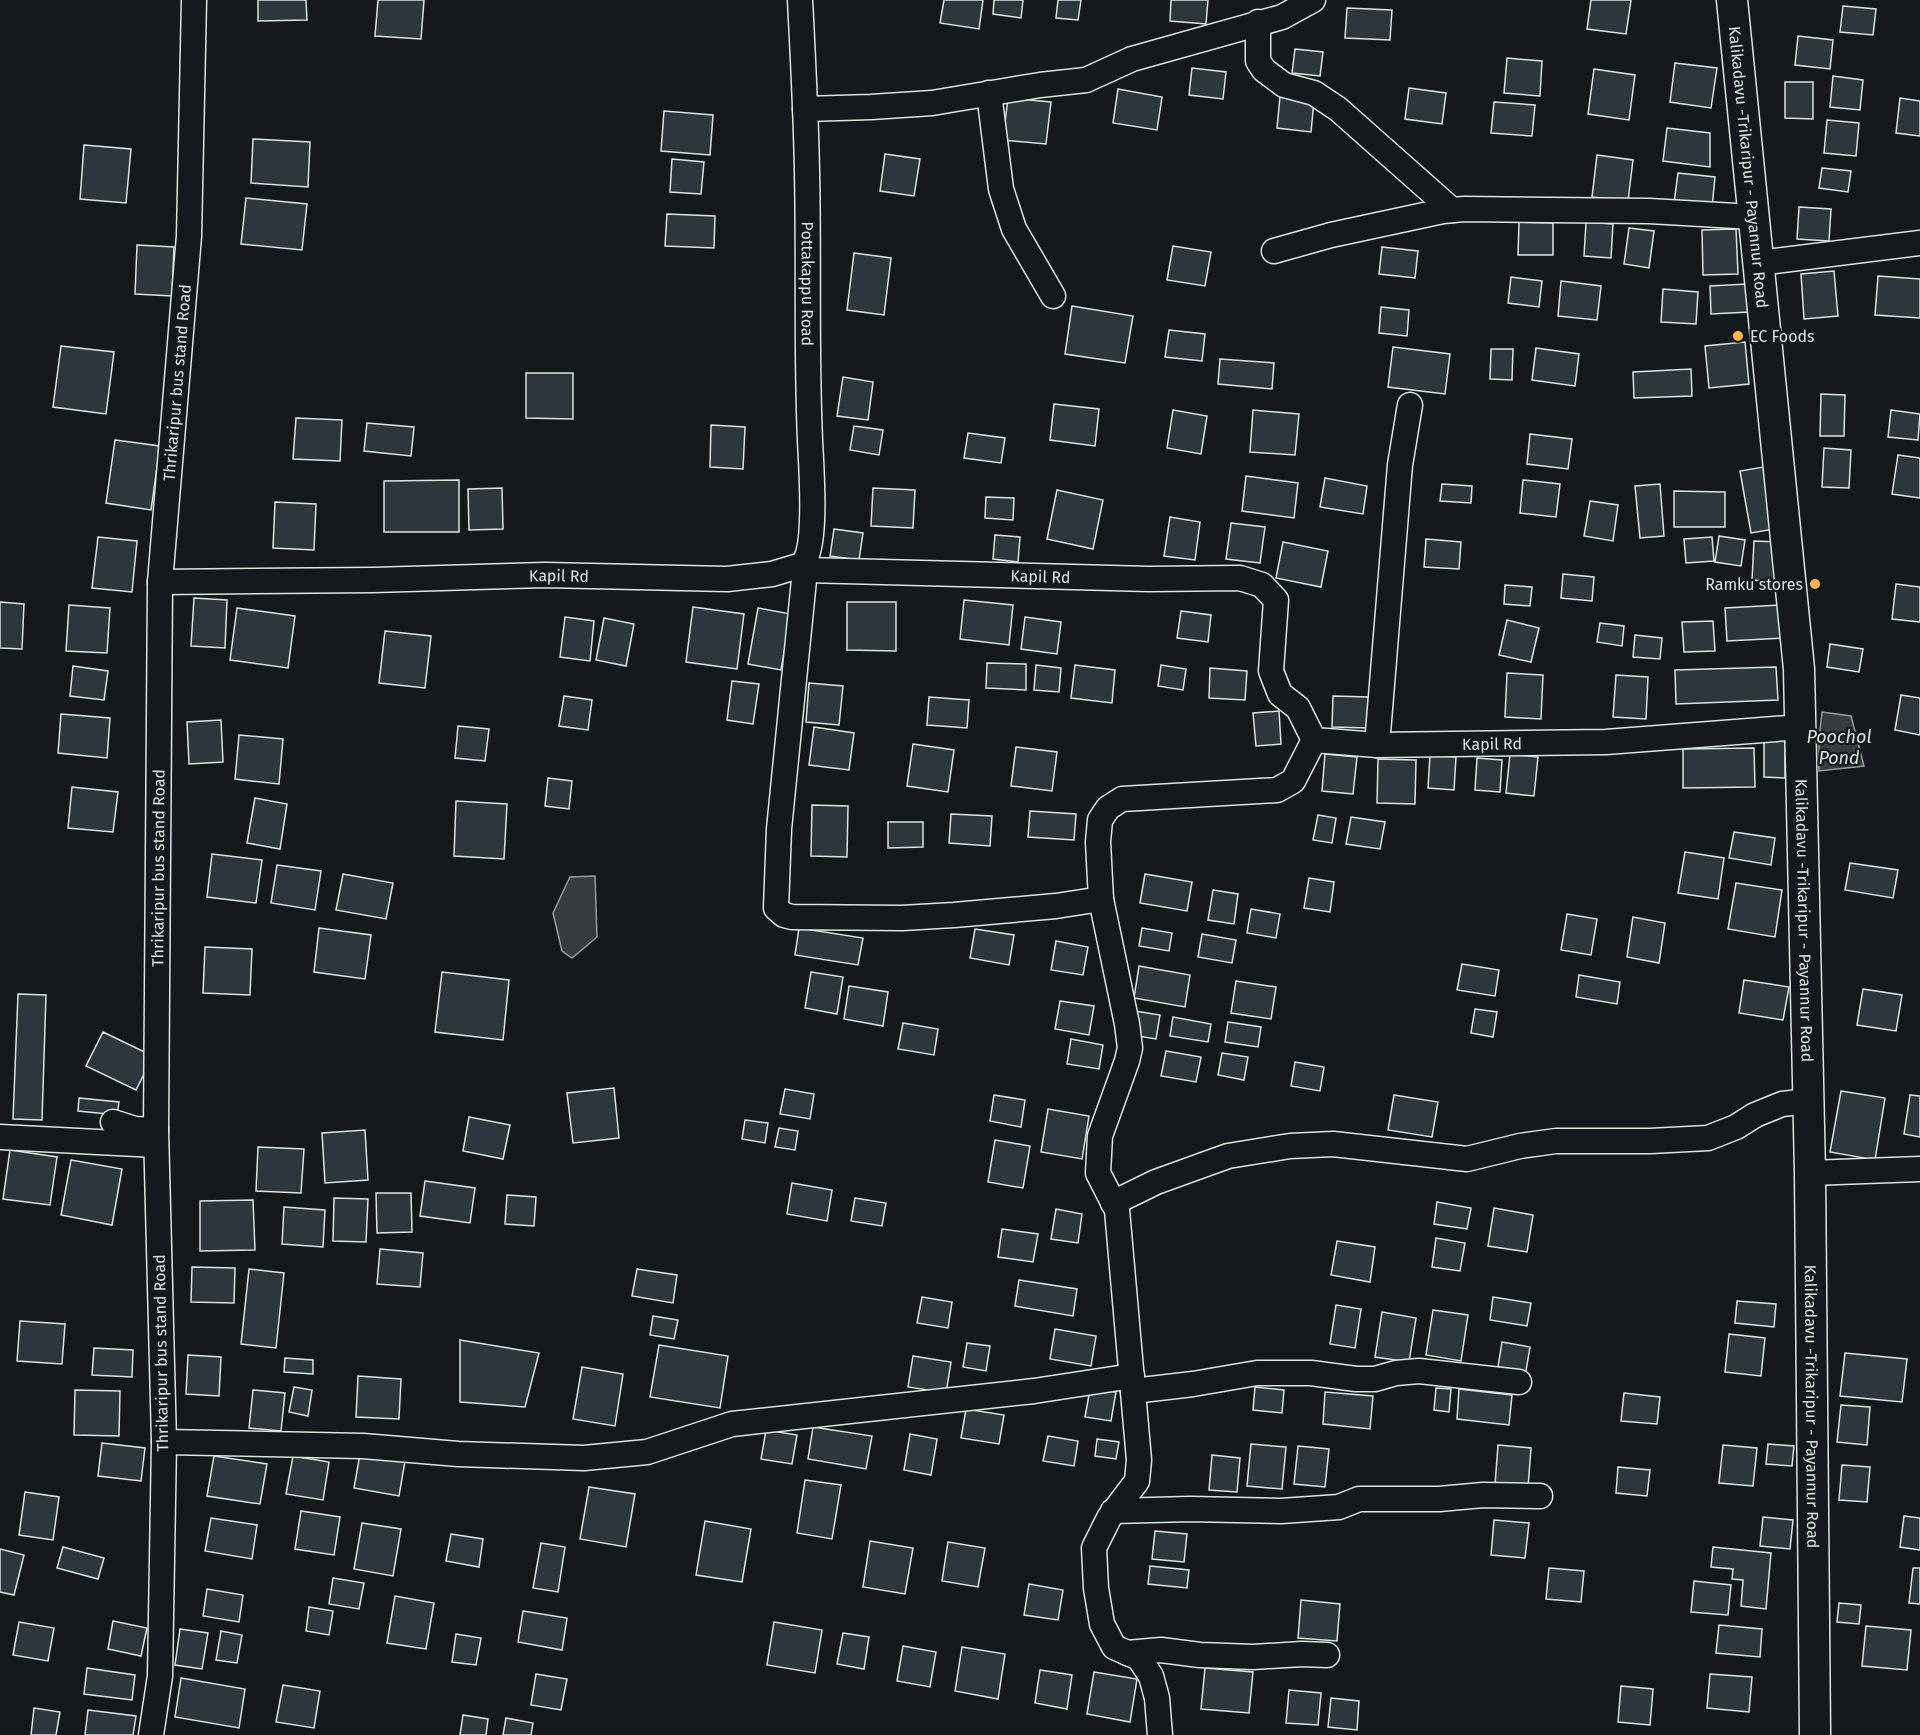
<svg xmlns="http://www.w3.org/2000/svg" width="1920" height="1735" viewBox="0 0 1920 1735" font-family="'Fira Sans',sans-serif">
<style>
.water{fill:#363b3e;stroke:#939e99;stroke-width:1.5}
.building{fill:#2c363c;stroke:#d8e6dc;stroke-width:1.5}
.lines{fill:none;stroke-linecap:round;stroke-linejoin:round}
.minor-casing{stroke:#d8e6dc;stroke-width:27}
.major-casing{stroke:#d8e6dc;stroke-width:33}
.minor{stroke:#14181c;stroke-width:24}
.major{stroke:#14181c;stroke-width:30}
.poi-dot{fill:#ffb74d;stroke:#14181c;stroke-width:2}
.labels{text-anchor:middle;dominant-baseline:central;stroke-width:4.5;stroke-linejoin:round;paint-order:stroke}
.street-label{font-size:16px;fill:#d8e6dc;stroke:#14181c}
.poi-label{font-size:16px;fill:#d8e6dc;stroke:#14181c;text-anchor:start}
.water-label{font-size:18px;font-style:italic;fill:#d8e6dc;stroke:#14181c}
</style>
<rect width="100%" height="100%" fill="#14181c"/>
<path class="water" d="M1822 712 1851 716 1864 766 1819 771V739Z
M595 876 597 937 572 958 562 951 553 913 570 877Z"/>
<path class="building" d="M258 0H306L307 20 258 21Z
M378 0H424L421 39 375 36Z
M944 0H983L979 29 940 23Z
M994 0H1023L1021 18 993 14Z
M1058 0H1081L1078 20 1056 18Z
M1171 0H1208L1206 24 1170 21Z
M1591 0H1631L1626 34 1587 29Z
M1843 6 1876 9 1873 35 1840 32Z
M1347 8 1392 10 1390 40 1345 38Z
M1798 36 1833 40 1830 69 1795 65Z
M1295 49 1323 52 1320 76 1292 73Z
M1507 58 1542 61 1540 96 1504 93Z
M1675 63 1717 68 1711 108 1670 102Z
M1192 68 1226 72 1223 99 1189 95Z
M1594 69 1635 75 1629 120 1588 114Z
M1833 76 1863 80 1860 110 1830 107Z
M1785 82H1813V119L1785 118Z
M1409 88 1446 93 1442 124 1405 119Z
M1118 89 1162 97 1157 130 1113 123Z
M1280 97 1314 101 1311 132 1277 128Z
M1008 98 1051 102 1046 144 1003 140Z
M1900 98 1920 101V136L1896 133Z
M1494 102 1535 105 1532 136 1491 133Z
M664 111 713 115 710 155 661 151Z
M1827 120 1859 123 1856 156 1824 153Z
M1667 128 1710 133V167L1663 161Z
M253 139 310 142 308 187 251 183Z
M84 145 131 149 126 203 80 199Z
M885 154 920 159 914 196 880 191Z
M1597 155 1633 160 1628 201 1592 197Z
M672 159 704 162 701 194 670 192Z
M1822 168 1851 171 1848 192 1819 188Z
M1678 173 1715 177 1712 208 1674 203Z
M246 198 307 204 302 250 241 244Z
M1799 207 1831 209 1829 241 1797 239Z
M667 214 715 216 714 248 665 246Z
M1519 222 1553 223V255H1518Z
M1586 222 1613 224 1611 258 1584 256Z
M1629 228 1654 231 1649 268 1624 264Z
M1736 229 1738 274 1703 275 1702 230Z
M137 245 174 247 172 296 135 294Z
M1173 246 1211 252 1205 286 1167 280Z
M1382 247 1418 251 1415 278 1379 274Z
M854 253 891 258 884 315 847 310Z
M1834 271 1838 316 1804 319 1801 274Z
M1878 276 1920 279V318L1875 315Z
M1511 277 1542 281 1539 307 1508 303Z
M1561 281 1601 286 1597 320 1558 316Z
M1747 284 1749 312 1711 314 1710 286Z
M1663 289 1698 292 1696 324 1661 322Z
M1072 306 1133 316 1125 363 1065 354Z
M1381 307 1409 310 1407 336 1379 333Z
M1169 330 1205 334 1202 361 1165 357Z
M1745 342 1749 384 1709 388 1705 346Z
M61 346 114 352 106 414 53 407Z
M1393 347 1450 354 1445 394 1388 387Z
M1536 348 1579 354 1575 386 1532 380Z
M1491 349H1513L1512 380 1490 379Z
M1220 359 1274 363 1272 389 1218 384Z
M1691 369 1692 396 1634 398 1633 372Z
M526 373H573V419L526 418Z
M843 377 873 382 868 420 837 416Z
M1821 394 1845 395 1844 436H1820Z
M1054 404 1099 409 1095 446 1050 440Z
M1173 410 1207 416 1201 454 1167 448Z
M1253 410 1299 414 1295 455 1250 452Z
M1891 410 1920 414 1918 440 1888 437Z
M296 418 342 420 340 461 293 459Z
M367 423 414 427 411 456 364 451Z
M711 425 745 427 743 469 710 467Z
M854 426 883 430 879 455 850 450Z
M968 433 1005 438 1001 463 964 458Z
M1530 434 1572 439 1568 469 1527 464Z
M115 440 160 446 151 510 106 503Z
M1824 448 1851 450 1849 488 1822 487Z
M1898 455 1920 458V498L1892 494Z
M1769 466 1780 528 1751 533 1740 471Z
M1246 476 1298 483 1294 518 1242 511Z
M1325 478 1367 486 1363 514 1320 507Z
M459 480V532H384V481Z
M1523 480 1560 484 1556 517 1520 513Z
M1442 484 1472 486 1471 503 1440 501Z
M1660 484 1664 536 1640 538 1635 486Z
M502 488 503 529 469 530 468 489Z
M873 488 915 490 913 528 871 526Z
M1057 490 1103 500 1093 549 1047 539Z
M1674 491 1725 492V527H1674Z
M986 497 1014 498 1013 520 985 518Z
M1590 501 1618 505 1613 541 1584 536Z
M275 502 316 504 314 550 273 548Z
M1170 517 1200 522 1195 560 1164 556Z
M1231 523 1265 527 1260 563 1226 559Z
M834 529 863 533 859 560 830 556Z
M995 535 1020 537 1018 562 993 559Z
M1719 536 1745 540 1741 566 1715 562Z
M98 537 137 541 132 592 92 588Z
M1712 537 1714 561 1686 563 1684 539Z
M1426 539 1461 542 1459 569 1424 567Z
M1754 541 1779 542 1777 582 1752 580Z
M1283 542 1328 551 1321 587 1276 578Z
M1563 574 1594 577 1592 601 1561 598Z
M1896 584 1920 587V622L1892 619Z
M1505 585 1532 587 1530 606 1504 604Z
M194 598 227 600 225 648 191 646Z
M964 600 1013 605 1009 645 960 639Z
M0 602 24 604 22 649 0 648Z
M847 602H896V651L847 650Z
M69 605 110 608 107 653 66 651Z
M1782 605 1784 638 1727 641 1725 608Z
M693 607 744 614 737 669 686 662Z
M237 608 295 616 288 668 230 660Z
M758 608 791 614 781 670 748 664Z
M1181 611 1211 615 1208 642 1177 638Z
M565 617 594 621 590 661 560 657Z
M1025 617 1061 622 1057 654 1021 649Z
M604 618 634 624 626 666 596 660Z
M1507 620 1539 628 1531 662 1499 655Z
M1713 621 1715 651 1684 652 1682 622Z
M1600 623 1624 626 1622 646 1597 642Z
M385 631 431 636 425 688 379 683Z
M1635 635 1662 638 1660 659 1633 657Z
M1830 644 1863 649 1859 672 1827 667Z
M987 663 1026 664V690L986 688Z
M1036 665 1061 668 1059 692 1034 690Z
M1075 665 1115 670 1112 703 1071 698Z
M1161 665 1186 669 1183 690 1158 686Z
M73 666 108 671 104 700 70 696Z
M1776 667 1778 700 1676 704 1675 670Z
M1210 668 1247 671 1245 700 1209 698Z
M1507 673 1543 675 1541 719 1505 717Z
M1616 675 1648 677 1646 719 1613 717Z
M732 681 759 684 753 724 727 720Z
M809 683 843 686 839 725 806 722Z
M1901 695 1920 698V735L1895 730Z
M564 696 592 700 588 730 559 726Z
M1333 696 1369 697 1368 728 1332 727Z
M929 697 969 700 967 728 927 725Z
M1279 711 1281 744 1256 746 1253 713Z
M61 714 110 718 107 758 58 753Z
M221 720 223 762 189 764 187 722Z
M458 726 489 729 485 761 455 758Z
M814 727 854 733 849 770 809 765Z
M239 735 283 739 279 784 235 779Z
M1764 739H1785V778L1764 777Z
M913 744 954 750 948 792 907 786Z
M1016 747 1057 752 1052 791 1011 786Z
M1754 748 1755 787 1683 788V749Z
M1325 754 1357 757 1353 794 1322 791Z
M1510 754 1538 757 1534 796 1506 793Z
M1430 755 1456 757 1454 790 1428 788Z
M1477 758 1502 760 1500 792 1475 790Z
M1378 759 1416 760 1415 804 1377 803Z
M548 778 572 781 569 809 545 806Z
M72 787 118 792 113 832 68 828Z
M255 798 287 804 280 849 247 843Z
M456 801 507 804 504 859 454 856Z
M812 805 848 806 847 857 811 856Z
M1030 811 1076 814 1074 840 1028 837Z
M951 814 992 816 990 846 949 843Z
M1318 815 1336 818 1332 843 1313 840Z
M1351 817 1385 822 1380 849 1346 844Z
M888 822H923V847L888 848Z
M1734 832 1775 838 1771 865 1729 858Z
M1685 852 1724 858 1718 899 1678 893Z
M212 854 262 860 256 903 207 897Z
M1850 863 1898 870 1893 898 1845 890Z
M277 865 321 871 315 910 271 903Z
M343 874 393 883 386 919 336 910Z
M1145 874 1192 882 1187 911 1140 903Z
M1309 878 1334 882 1330 912 1304 908Z
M1736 883 1782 890 1775 937 1728 929Z
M1213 890 1238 894 1234 924 1208 920Z
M1251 909 1280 914 1276 938 1247 933Z
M1567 914 1597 919 1591 955 1561 950Z
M1633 917 1665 923 1659 963 1627 957Z
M319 928 371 935 365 979 314 972Z
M799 928 863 938 858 965 795 955Z
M1142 928 1172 933 1169 951 1139 946Z
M975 929 1014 935 1009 965 970 958Z
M1202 934 1236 940 1232 963 1198 957Z
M1056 941 1088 947 1083 975 1051 970Z
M205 947 252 949 250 995 203 993Z
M1462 964 1499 970 1495 996 1457 990Z
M1139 966 1190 975 1185 1007 1134 998Z
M442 972 509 980 503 1040 435 1032Z
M811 972 843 977 837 1014 805 1008Z
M1579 975 1620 982 1617 1004 1576 997Z
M1744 980 1789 987 1783 1020 1739 1013Z
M1236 981 1276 987 1271 1019 1231 1013Z
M849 986 888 992 883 1026 844 1019Z
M1863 989 1902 995 1896 1031 1857 1025Z
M18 994 46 995 42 1120 13 1119Z
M1060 1001 1094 1006 1089 1035 1055 1029Z
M1475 1009 1497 1012 1493 1037 1471 1033Z
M1135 1011 1160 1015 1156 1039 1131 1035Z
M1173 1017 1211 1024 1208 1042 1170 1036Z
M1228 1022 1261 1027 1258 1047 1225 1042Z
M903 1023 938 1029 934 1055 898 1049Z
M103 1032 153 1056 136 1090 86 1066Z
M1071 1039 1103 1045 1099 1069 1067 1064Z
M1166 1051 1201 1057 1196 1082 1161 1076Z
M1222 1053 1248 1057 1244 1080 1218 1075Z
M1295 1062 1324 1067 1320 1091 1291 1086Z
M614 1088 619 1138 573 1143 567 1093Z
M785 1089 814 1094 810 1119 780 1114Z
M1841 1091 1885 1098 1875 1160 1830 1152Z
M994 1095 1025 1100 1021 1127 990 1121Z
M1394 1095 1438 1102 1432 1137 1388 1130Z
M1910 1095 1920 1096V1137L1904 1134Z
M79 1098 119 1102 117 1115 78 1111Z
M1048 1109 1089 1116 1082 1159 1041 1152Z
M469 1117 510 1125 503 1159 463 1151Z
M745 1120 768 1123 765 1143 742 1139Z
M779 1128 798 1131 795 1150 775 1147Z
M365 1130 368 1180 325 1183 322 1133Z
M995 1140 1030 1146 1023 1188 988 1182Z
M258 1147 304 1149 301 1193 256 1191Z
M10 1150 57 1157 50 1205 3 1199Z
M71 1160 122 1169 112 1225 61 1215Z
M425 1181 475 1188 470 1223 420 1216Z
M792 1183 832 1190 827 1221 787 1214Z
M376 1193H411L412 1232 377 1233Z
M507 1195 536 1197 534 1226 505 1224Z
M334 1198 368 1199 366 1242 333 1241Z
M855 1198 886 1203 882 1226 851 1221Z
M253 1200 255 1250 200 1251V1201Z
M1437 1202 1471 1208 1467 1229 1434 1224Z
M284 1207 325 1210 323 1247 282 1244Z
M1494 1208 1533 1215 1527 1252 1488 1246Z
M1056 1209 1082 1214 1078 1243 1051 1239Z
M1002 1229 1038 1234 1033 1262 998 1257Z
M1436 1238 1465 1243 1460 1271 1432 1267Z
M1337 1241 1375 1247 1370 1282 1331 1275Z
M380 1249 423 1253 420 1287 377 1284Z
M192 1267 235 1268 234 1303 191 1302Z
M249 1269 284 1273 276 1348 241 1344Z
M637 1269 677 1275 673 1303 632 1296Z
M1019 1280 1077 1289 1073 1316 1015 1306Z
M922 1297 952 1302 948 1328 917 1323Z
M1493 1297 1531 1303 1527 1326 1490 1320Z
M1737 1301 1776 1304 1774 1327 1735 1323Z
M1336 1305 1361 1309 1355 1348 1330 1344Z
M1433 1310 1468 1315 1461 1361 1426 1355Z
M1382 1312 1416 1318 1409 1362 1375 1357Z
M653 1316 678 1320 674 1339 650 1335Z
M20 1321 65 1324 62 1364 17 1361Z
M1055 1329 1096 1336 1091 1366 1050 1359Z
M1729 1334 1765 1338 1761 1376 1725 1372Z
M460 1340 539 1353 525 1407 460 1402Z
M1502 1342 1530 1347 1526 1371 1498 1367Z
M967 1343 990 1346 986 1371 963 1367Z
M659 1345 728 1356 720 1408 650 1397Z
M94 1348 133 1350 132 1377 92 1375Z
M1845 1353 1907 1359 1902 1402 1840 1396Z
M188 1355 221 1357 219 1396 186 1394Z
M913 1356 951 1362 946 1393 908 1387Z
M285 1358 313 1360V1374L284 1372Z
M582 1367 623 1374 615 1426 573 1419Z
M358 1376 401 1379 399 1419 356 1417Z
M294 1387 312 1390 308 1416 289 1412Z
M1255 1387 1284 1390 1282 1413 1253 1410Z
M1436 1388 1451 1389 1449 1412 1434 1410Z
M1090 1389 1116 1392 1111 1421 1085 1417Z
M1459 1389 1512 1395 1509 1425 1457 1419Z
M75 1390 120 1391 119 1436 74 1435Z
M253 1390 285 1393 281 1431 249 1428Z
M1325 1392 1373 1396 1370 1429 1323 1424Z
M1624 1393 1660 1397 1657 1424 1621 1421Z
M1841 1405 1870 1407 1867 1445 1837 1442Z
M966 1409 1004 1415 999 1444 961 1438Z
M813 1427 872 1436 866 1469 808 1459Z
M766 1430 797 1435 792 1464 761 1459Z
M910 1434 937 1439 931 1475 904 1470Z
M1048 1436 1078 1441 1074 1466 1043 1461Z
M1097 1439 1119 1442 1116 1459 1095 1456Z
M102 1443 145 1448 141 1481 98 1476Z
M1251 1444 1286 1447 1282 1489 1247 1486Z
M1768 1444 1794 1446 1792 1466 1766 1464Z
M1498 1445 1531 1448 1528 1488 1495 1485Z
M1723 1445 1757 1448 1753 1486 1719 1483Z
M1298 1446 1329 1449 1325 1487 1294 1484Z
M360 1454 405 1461 399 1496 354 1488Z
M1212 1455 1240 1458 1237 1492 1209 1490Z
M214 1456 267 1464 260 1504 207 1496Z
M293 1456 329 1462 323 1500 286 1494Z
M1842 1465 1870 1467 1867 1502 1839 1500Z
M1618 1467 1650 1470 1647 1496 1616 1493Z
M805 1480 841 1485 832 1539 797 1533Z
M589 1487 635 1494 626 1547 580 1539Z
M25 1492 59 1497 53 1540 19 1535Z
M301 1511 340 1517 334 1555 295 1549Z
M1904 1516 1920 1518V1550L1900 1547Z
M1763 1517 1793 1520 1790 1549 1760 1546Z
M211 1518 257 1525 252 1559 205 1551Z
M1494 1520 1529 1523 1525 1558 1491 1555Z
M705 1521 751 1529 742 1582 696 1575Z
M362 1523 401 1529 393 1576 354 1569Z
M1155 1531 1187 1534 1184 1562 1152 1559Z
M451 1534 483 1539 479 1567 446 1561Z
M870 1541 913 1548 905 1594 863 1587Z
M948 1542 985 1548 978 1587 942 1581Z
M541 1543 565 1547 558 1592 533 1588Z
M63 1547 104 1558 98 1579 57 1568Z
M1713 1547 1771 1553 1766 1609 1741 1606 1743 1580 1732 1579 1733 1569 1711 1567Z
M0 1549 24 1555 14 1595 0 1592Z
M1150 1566 1189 1570 1187 1588 1148 1584Z
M1549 1568 1584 1571 1581 1602 1546 1599Z
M1913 1568H1920V1604L1909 1603Z
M333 1578 364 1583 359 1609 329 1604Z
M1694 1581 1731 1585 1728 1615 1691 1612Z
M1029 1584 1063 1590 1058 1620 1024 1615Z
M207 1589 243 1595 239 1622 203 1616Z
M395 1596 434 1603 426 1649 387 1643Z
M1301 1600 1340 1604 1337 1641 1298 1638Z
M1839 1603 1861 1605 1859 1624 1837 1622Z
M309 1607 333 1611 329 1635 306 1631Z
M523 1611 567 1618 562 1650 518 1642Z
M113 1621 147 1628 141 1656 108 1649Z
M19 1622 54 1628 48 1661 13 1655Z
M774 1622 822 1630 815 1673 767 1665Z
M1719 1625 1762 1629 1760 1657 1716 1653Z
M1866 1626 1911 1630 1907 1670 1862 1666Z
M180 1629 208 1633 202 1669 175 1665Z
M221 1631 242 1635 237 1663 216 1660Z
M843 1633 869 1637 864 1669 837 1664Z
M456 1634 481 1638 476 1665 452 1662Z
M903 1646 936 1652 930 1687 897 1681Z
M962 1647 1005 1654 998 1699 955 1691Z
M87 1668 135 1675 132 1700 84 1694Z
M1205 1668 1253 1672 1249 1713 1201 1709Z
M1040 1670 1072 1675 1067 1709 1035 1703Z
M1094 1672 1137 1679 1130 1722 1087 1714Z
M536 1674 567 1679 561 1710 531 1705Z
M1710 1674 1752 1677 1749 1712 1707 1708Z
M181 1678 245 1689 239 1728 175 1717Z
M283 1685 320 1691 314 1728 276 1722Z
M1621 1686 1653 1689 1650 1725 1618 1722Z
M1289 1690 1321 1693 1318 1725 1286 1723Z
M1331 1698 1359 1701 1357 1730 1328 1727Z
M34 1708 60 1712 56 1735H31Z
M88 1710 136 1716 133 1735H85Z
M463 1715 488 1719 486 1735H460Z
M506 1718 533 1723 531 1735H503Z"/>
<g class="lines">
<g class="minor-casing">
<g id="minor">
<path id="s1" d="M800 0C803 57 806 115 807 172 809 262 806 351 810 440 811 465 818 548 802 565"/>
<path d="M1258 22V61L1264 70 1284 85 1314 93 1338 109 1452 210"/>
<path d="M989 93 1001 189 1014 229 1053 296"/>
<path d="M805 109 871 107 932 103 1040 85 1086 80 1132 59 1282 17 1313 0"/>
<path d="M1274 251 1331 235 1443 211 1464 209 1649 211 1754 217"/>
<path d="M1759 263 1920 243"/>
<path d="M805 570 779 829 776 908 784 915 792 917 902 918 954 915 1056 906 1101 899"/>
<path id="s2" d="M160 582 373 580 545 575 727 579 772 574 802 565 805 570 1149 579 1240 578 1262 585 1276 600 1271 671 1280 694 1298 708 1314 740 1377 745 1606 742 1801 727"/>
<path d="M1377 745 1400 465 1410 405"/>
<path d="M113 1122 135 1129 156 1130"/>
<path d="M0 1137 156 1145"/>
<path d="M1810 1173 1920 1169"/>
<path d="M1113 1203 1156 1182 1228 1156 1290 1146 1333 1144 1467 1159 1520 1146 1556 1141H1650L1708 1138 1736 1127 1755 1115 1782 1104 1809 1101"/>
<path d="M1133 1391 1193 1384 1257 1373H1311L1356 1379H1375L1396 1373 1419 1371 1519 1382"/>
<path d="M164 1442 363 1446 458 1454 584 1458 647 1452 732 1424 1034 1391 1132 1376"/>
<path d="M1113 1511 1190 1509 1281 1511 1339 1507 1359 1499H1439L1483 1495 1540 1496"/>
<path d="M1127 1653 1161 1650 1200 1655 1253 1657 1302 1654 1327 1655"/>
<path id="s3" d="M151 1735 160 1676 164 1442 156 1130 160 582 189 236 194 0"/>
<path d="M1160 1735 1157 1698 1151 1676 1139 1658 1114 1647 1102 1624 1096 1588 1094 1548 1109 1518 1137 1481 1139 1460 1117 1210 1098 1173 1100 1136 1127 1061 1130 1048 1127 1024 1101 899 1098 842 1100 820 1108 808 1122 799 1277 790 1293 781 1314 740"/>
</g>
</g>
<g class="major-casing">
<g id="major">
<path id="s4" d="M1732 0 1799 669 1810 1173 1815 1735"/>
</g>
</g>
<use href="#minor" class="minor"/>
<use href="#major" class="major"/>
</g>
<g class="poi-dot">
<circle cx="1738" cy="336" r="6"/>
<circle cx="1815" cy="584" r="6"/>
</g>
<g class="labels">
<g class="street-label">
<text stroke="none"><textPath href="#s4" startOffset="168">Kalikadavu -Trikaripur - Payannur Road</textPath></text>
<text stroke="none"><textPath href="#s1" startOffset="284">Pottakappu Road</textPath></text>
<text stroke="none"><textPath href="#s3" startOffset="1354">Thrikaripur bus stand Road</textPath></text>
<text stroke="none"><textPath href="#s2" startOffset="399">Kapil Rd</textPath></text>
<text stroke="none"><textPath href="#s2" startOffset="885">Kapil Rd</textPath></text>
<text stroke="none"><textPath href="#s2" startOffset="1461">Kapil Rd</textPath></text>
<text stroke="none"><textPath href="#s3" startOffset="868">Thrikaripur bus stand Road</textPath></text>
<text stroke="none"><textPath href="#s4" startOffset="924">Kalikadavu -Trikaripur - Payannur Road</textPath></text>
<text transform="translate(161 1353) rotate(-91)">Thrikaripur bus stand Road</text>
<text stroke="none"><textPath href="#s4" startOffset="1410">Kalikadavu -Trikaripur - Payannur Road</textPath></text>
</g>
<g class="poi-label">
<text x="1750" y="336">EC Foods</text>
<text x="1803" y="584" text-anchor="end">Ramku stores</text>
</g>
<g class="water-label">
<text x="1839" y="737">Poochol<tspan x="1839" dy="21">Pond</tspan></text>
</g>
</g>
</svg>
